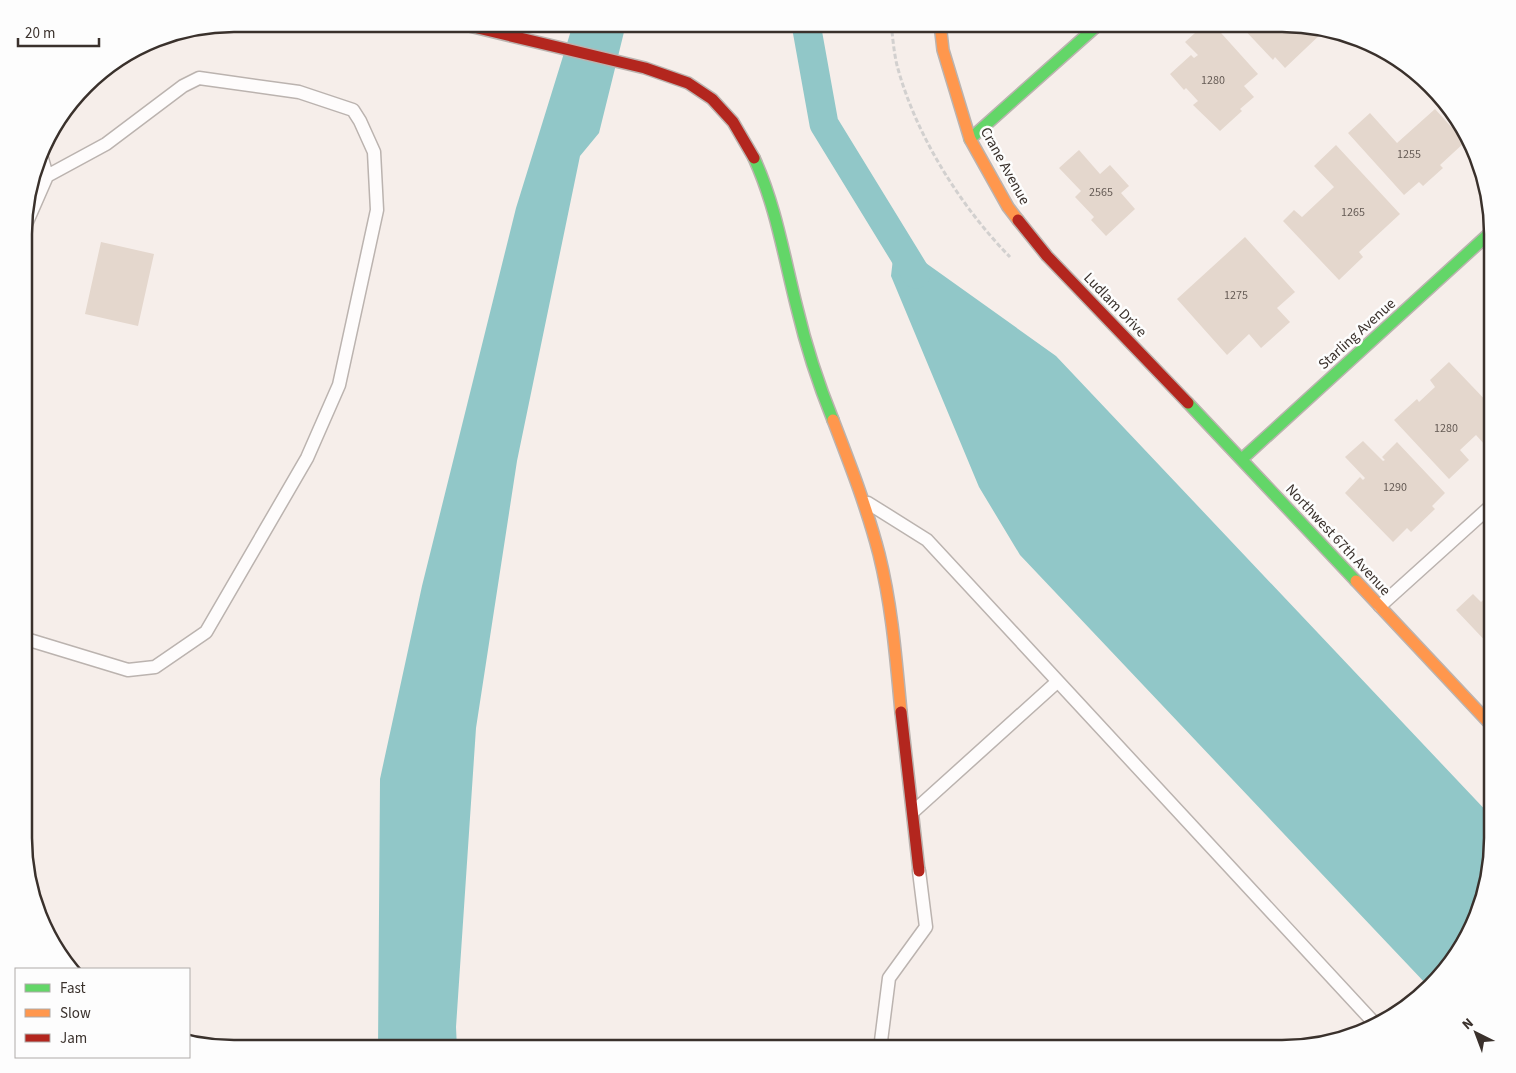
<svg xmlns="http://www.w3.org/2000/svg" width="1516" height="1073" viewBox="0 0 1516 1073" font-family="'Source Sans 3',sans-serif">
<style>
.water{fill:#91c7c8}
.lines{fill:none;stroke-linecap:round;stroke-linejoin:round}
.canal{stroke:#91c7c8;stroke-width:29}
.building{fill:#e4d7cd}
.lane-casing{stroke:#bbb3af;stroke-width:15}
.fast-casing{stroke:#bbb3af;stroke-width:14}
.slow-casing{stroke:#bbb3af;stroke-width:14}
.jam-casing{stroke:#bbb3af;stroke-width:14}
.path{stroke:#d2d0cf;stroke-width:3;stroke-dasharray:5 2.5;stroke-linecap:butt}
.lane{stroke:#fefcfc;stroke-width:12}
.fast{stroke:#63d668;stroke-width:11}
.slow{stroke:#ff974d;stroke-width:11}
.jam{stroke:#b3261e;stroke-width:11}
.labels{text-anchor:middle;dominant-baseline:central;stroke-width:5;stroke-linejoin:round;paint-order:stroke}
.number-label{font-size:12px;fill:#655b55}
.street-label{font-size:15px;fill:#3a312c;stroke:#fdfdfd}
.rim{fill:none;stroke:#3a312c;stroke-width:2.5}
</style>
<rect width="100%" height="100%" fill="#f6eeea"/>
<path class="water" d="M573 24H626L599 133 580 156 517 461 476 728 456 1027 457 1049H378L380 779 422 586 516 208Z
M895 241 1056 356 1492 817V852L1476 919 1449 967 1427 985 1020 555 979 487 891 276Z"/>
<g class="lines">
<path class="canal" d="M806 24 824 124 916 274"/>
</g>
<path class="building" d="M1205 24H1213L1258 74 1244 86 1254 97 1240 109 1242 111 1220 131 1193 105 1198 101 1186 88 1184 90 1170 74 1191 55 1194 58 1198 55 1185 42Z
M1239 24H1295L1325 30 1285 68 1275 57 1273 60Z
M1435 109 1465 142 1440 165 1443 168 1423 186 1419 182 1404 195 1348 133 1370 113 1397 143Z
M1336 145 1400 214 1359 252 1363 257 1339 280 1283 221 1294 210 1302 217 1334 187 1314 166Z
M1079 150 1100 174 1110 165 1129 186 1121 193 1135 209 1106 236 1091 220 1094 217 1075 197 1081 191 1059 168Z
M1245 237 1295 292 1277 308 1290 322 1261 348 1249 334 1227 355 1177 299Z
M101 242 154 254 138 326 85 314Z
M1449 362 1492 407V439L1485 445 1476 435 1460 450 1469 460 1449 479 1394 420 1417 399 1419 402 1435 387 1430 380Z
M1363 441 1383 461 1385 460 1382 457 1397 442 1445 493 1432 506 1435 509 1411 532 1407 528 1393 542 1345 493 1360 477 1363 480 1365 478 1345 457Z
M1492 592V648L1456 610 1473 594 1481 602Z"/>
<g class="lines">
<g class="lane-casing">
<path id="lane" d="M26 224 47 176 41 155
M868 503 927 540 1377 1026
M1380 606 1492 505
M26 639 128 670 155 667 206 632 307 458 339 385 377 210 374 152 360 121 353 110 299 92 199 78 183 86 106 144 47 176
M914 811 1057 682
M880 1049 889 978 926 927 919 871"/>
</g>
<g class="fast-casing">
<path id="fast" d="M970 139 1099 24
M754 158C776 206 784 257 797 308 806 346 818 383 833 420
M1188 403 1356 581
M1242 459 1492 231"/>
</g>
<g class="slow-casing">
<path id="slow" d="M940 24 943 50 970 139 1008 207 1018 220
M833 420C850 464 867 508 879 554 892 606 896 659 901 712
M1356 581 1492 726"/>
</g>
<g class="jam-casing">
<path id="jam" d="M461 24 645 68 688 83 712 99 733 122 754 158
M1018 220 1047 256 1188 403
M901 712 919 871"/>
</g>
<path class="path" d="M891 24C893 39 894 55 898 69 917 137 961 207 1010 257"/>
<use href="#lane" class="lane"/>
<use href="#fast" class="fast"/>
<use href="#slow" class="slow"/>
<use href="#jam" class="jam"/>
</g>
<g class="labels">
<g class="number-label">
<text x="1213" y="80">1280</text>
<text x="1409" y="154">1255</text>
<text x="1101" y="192">2565</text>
<text x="1353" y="212">1265</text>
<text x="1236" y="295">1275</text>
<text x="1446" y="428">1280</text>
<text x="1395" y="487">1290</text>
</g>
<g class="street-label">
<text transform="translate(1005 166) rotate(61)">Crane Avenue</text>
<text transform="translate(1115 305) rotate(46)">Ludlam Drive</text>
<text transform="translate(1357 334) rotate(-42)">Starling Avenue</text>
<text transform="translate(1338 540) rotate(47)">Northwest 67th Avenue</text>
</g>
</g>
<path d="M0 0H1516V1073H0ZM234 32H1282A202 202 0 0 1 1484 234V838A202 202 0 0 1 1282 1040H234A202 202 0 0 1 32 838V234A202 202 0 0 1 234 32Z" fill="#fdfdfd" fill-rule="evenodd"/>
<path class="rim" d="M234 32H1282A202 202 0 0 1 1484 234V838A202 202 0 0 1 1282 1040H234A202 202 0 0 1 32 838V234A202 202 0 0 1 234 32Z"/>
<rect x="15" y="968" width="175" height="90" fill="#fdfdfd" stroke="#afaba9"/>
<rect x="25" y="984" width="25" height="8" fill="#63d668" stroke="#afaba9"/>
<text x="60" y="993" font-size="15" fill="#3a312c">Fast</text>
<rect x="25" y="1009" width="25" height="8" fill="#ff974d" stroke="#afaba9"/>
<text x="60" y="1018" font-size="15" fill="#3a312c">Slow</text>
<rect x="25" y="1034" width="25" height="8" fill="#b3261e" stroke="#afaba9"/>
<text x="60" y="1043" font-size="15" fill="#3a312c">Jam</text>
<g transform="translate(1476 1033) rotate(318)" stroke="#fdfdfd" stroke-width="4" paint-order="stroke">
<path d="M0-4L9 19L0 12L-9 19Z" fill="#3a312c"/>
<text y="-8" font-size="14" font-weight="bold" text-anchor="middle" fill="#3a312c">N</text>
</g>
<path d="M18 38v8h81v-8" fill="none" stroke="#3a312c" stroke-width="2.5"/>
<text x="25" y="38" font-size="15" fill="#3a312c" stroke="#fdfdfd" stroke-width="4" paint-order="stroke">20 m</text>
</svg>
